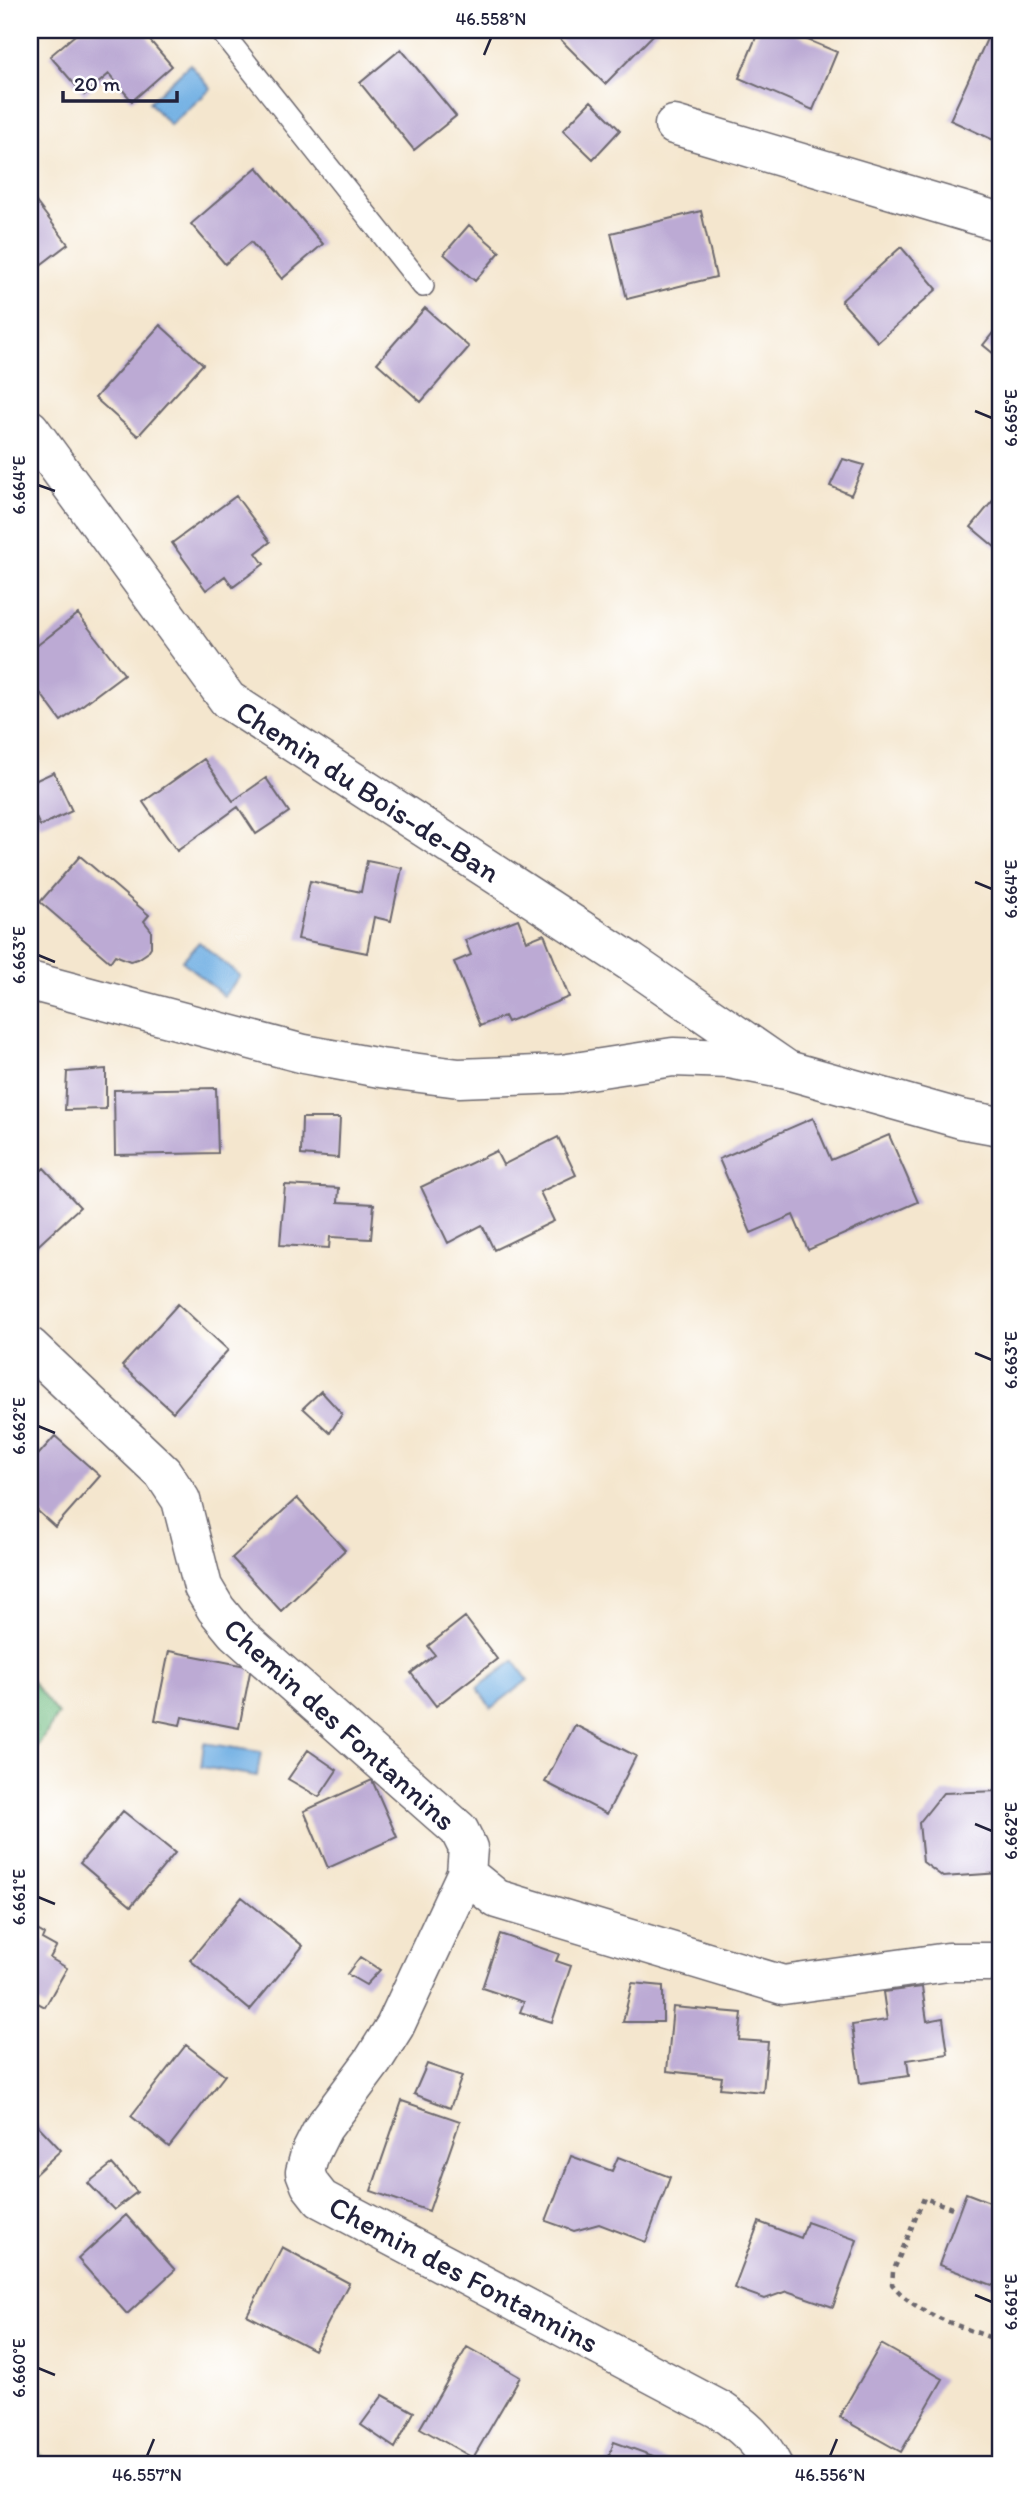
<svg xmlns="http://www.w3.org/2000/svg" width="1030" height="2494" viewBox="0 0 1030 2494" font-family="Itim,sans-serif">
<style>
.forest{fill:#75be85;stroke:#4c7060;stroke-width:2}
.water{fill:#70afe3;stroke:#49688f;stroke-width:2}
.building{fill:#bcaad4}
.lines{fill:none;stroke-linecap:round;stroke-linejoin:round}
.lane-casing{stroke:#6c676e;stroke-width:24}
.street-casing{stroke:#6c676e;stroke-width:41}
.path{stroke:#6c676e;stroke-width:4.5;stroke-dasharray:5 5;stroke-linecap:butt}
.lane{stroke:#fff;stroke-width:21}
.street{stroke:#fff;stroke-width:38}
.ticks{fill:none;stroke:#22223b;stroke-width:2.5}
.labels{text-anchor:middle;dominant-baseline:central;stroke-width:5;stroke-linejoin:round;paint-order:stroke}
.street-label{font-size:30px;fill:#22223b;stroke:#fff}
.neatline{fill:none;stroke:#22223b;stroke-width:2.5}
.ticks-label{font-size:18px;text-anchor:middle;fill:#22223b}
</style>
<rect width="100%" height="100%" fill="#fff"/>
<filter id="ink" filterUnits="userSpaceOnUse"><feTurbulence type="fractalNoise" baseFrequency=".0143" numOctaves="2"/><feDisplacementMap in="SourceGraphic" scale="14" xChannelSelector="R" yChannelSelector="G"/><feConvolveMatrix kernelMatrix="1 2 1 2 8 2 1 2 1" color-interpolation-filters="sRGB"/></filter>
<filter id="wash" filterUnits="userSpaceOnUse"><feTurbulence type="fractalNoise" baseFrequency=".00686" numOctaves="4" result="noise"/><feDisplacementMap in="SourceGraphic" scale="28" xChannelSelector="R" yChannelSelector="G"/><feGaussianBlur stdDeviation="1.57" result="paint"/><feColorMatrix in="noise" values="0 0 0 0 0 0 0 0 0 0 0 0 0 0 0 0 0 1.4 0 .05"/><feComposite in="paint" operator="in"/></filter>
<g filter="url(#wash)">
<rect width="100%" height="100%" fill="#f4e6ce"/>
<path class="forest" d="M30 1679 58 1714 30 1759Z
M30 2444 49 2464H30Z"/>
<path class="water" d="M190 64 211 89 170 125 149 102Z
M199 942 240 976 224 996 182 961Z
M514 1661 528 1680 491 1708 477 1688Z
M204 1743 261 1752 257 1776 201 1767Z"/>
<g id="blocks">
<path class="building" d="M81 30H141L172 66 132 101 109 74 84 95 50 56Z
M569 30H658L605 84 560 39Z
M759 30H784L837 52 813 110 739 78Z
M991 30H1000V143L950 120Z
M401 49 456 116 414 150 360 83Z
M591 101 620 130 593 159 563 130Z
M257 167 323 244 282 279 251 242 225 264 191 224Z
M33 198 68 244 30 273V200Z
M701 211 716 277 627 299 611 233Z
M469 225 500 252 475 281 444 254Z
M901 247 937 289 878 342 841 301Z
M425 308 469 347 421 402 377 363Z
M1000 324V359L983 345Z
M160 325 203 364 138 436 95 398Z
M843 459 864 465 851 495 830 486Z
M236 496 270 542 256 553 264 564 233 587 225 576 206 590 172 543Z
M995 498 1000 501V541L996 548 971 527Z
M78 614 124 674 61 721 30 679V651Z
M204 759 233 801 266 778 289 812 256 834 238 807 177 851 143 802Z
M54 772 72 811 40 826 30 805V783Z
M80 856 149 915 144 921 151 930V947L147 953 138 959 130 961 115 955 110 962 40 902Z
M367 861 402 868 391 921 374 917 367 953 298 939 310 881 361 892Z
M518 919 527 941 544 934 569 997 507 1022 504 1016 480 1026 454 962 471 955 465 940Z
M106 1069V1109L65 1110 67 1072Z
M216 1088 218 1153 115 1155 114 1090Z
M302 1118H340L338 1158 301 1155Z
M813 1118 831 1160 889 1135 918 1202 808 1250 793 1215 751 1233 719 1159Z
M558 1137 576 1175 540 1192 554 1221 494 1250 482 1225 448 1243 421 1187 496 1151 503 1165Z
M44 1168 80 1207 30 1253V1181Z
M285 1185 339 1188 338 1202 374 1204 371 1239 330 1237 329 1248 280 1245Z
M178 1304 228 1350 173 1412 122 1366Z
M321 1391 342 1414 330 1433 303 1408Z
M55 1436 100 1476 55 1527 30 1504V1464Z
M297 1498 345 1550 281 1611 232 1558Z
M465 1617 497 1659 436 1706 411 1673 435 1655 428 1646Z
M169 1651 251 1667 239 1728 182 1717 180 1725 155 1720Z
M575 1725 636 1756 607 1814 545 1782Z
M308 1750 337 1770 319 1797 288 1779Z
M372 1780 397 1837 328 1868 304 1811Z
M1000 1791V1873L943 1877 923 1862 919 1823 943 1793Z
M123 1811 175 1853 131 1906 80 1863Z
M242 1897 303 1946 250 2010 190 1960Z
M30 1926 44 1934 42 1939 56 1947 50 1958 67 1968 45 2007 30 1999Z
M500 1934 559 1954 556 1961 571 1966 552 2022 520 2012 524 2002 482 1988Z
M360 1957 380 1970 366 1985 347 1974Z
M632 1983 663 1986V2022H623Z
M922 1987 927 2021 943 2018 948 2054 907 2060 909 2076 860 2083 852 2025 887 2020 883 1992Z
M673 2007 742 2013 739 2040 768 2042 763 2092 720 2088 722 2077 667 2071Z
M186 2045 225 2075 169 2147 131 2116Z
M427 2064 462 2076 450 2108 414 2094Z
M402 2101 460 2121 429 2211 371 2191Z
M30 2117 61 2150 30 2179Z
M571 2156 612 2171 618 2157 670 2177 646 2242 599 2224 574 2231 546 2221Z
M112 2164 137 2192 114 2210 88 2183Z
M966 2193 1000 2206V2288L939 2265Z
M126 2215 175 2270 127 2314 78 2259Z
M759 2222 801 2238 807 2222 857 2240 833 2307 787 2291 765 2299 734 2288Z
M282 2247 349 2283 314 2350 247 2315Z
M881 2344 943 2379 901 2452 839 2417Z
M467 2347 520 2377 473 2458 420 2428Z
M383 2395 414 2412 395 2448 361 2425Z
M614 2442 670 2462 669 2464H606Z"/>
</g>
</g>
<g filter="url(#ink)">
<use href="#blocks" fill-opacity="0" stroke="#6c676e" stroke-width="2"/>
<g class="lines">
<g class="lane-casing">
<path id="lane" d="M220 30 423 286"/>
</g>
<g class="street-casing">
<path id="street" d="M674 125 1000 222
M30 429 228 700 632 963 787 1070
M30 981 304 1054 380 1068 459 1078 562 1074 673 1057 730 1059 787 1070 961 1119 1000 1126
M30 1347 163 1473 181 1500 203 1587 216 1609 235 1632 459 1830 468 1848 466 1874 395 2026 373 2061 323 2128 310 2154 305 2172 310 2185 321 2199 720 2410C742 2425 760 2440 772 2464
M466 1874 497 1899 783 1985 948 1962H1000"/>
</g>
<path class="path" d="M952 2208 924 2198 893 2272 892 2284C917 2316 964 2327 1000 2341"/>
<use href="#lane" class="lane"/>
<use href="#street" class="street"/>
</g>
</g>
<path class="ticks" d="M484 55 491 38M975 411 992 418M38 485 55 491M975 882 992 889M38 955 55 962M975 1353 992 1360M38 1426 55 1433M975 1824 992 1831M38 1897 55 1904M975 2295 992 2302M38 2368 55 2375M147 2456 154 2439M830 2456 837 2439"/>
<g class="labels">
<g class="street-label">
<text transform="translate(368 791) rotate(33)">Chemin du Bois-de-Ban</text>
<text transform="translate(340 1724) rotate(42)">Chemin des Fontannins</text>
<text transform="translate(464 2274) rotate(28)">Chemin des Fontannins</text>
</g>
</g>
<rect width="1030" height="2494" fill="none" stroke="#fff" stroke-width="77"/>
<path d="M63 91v10h114v-10" fill="none" stroke="#22223b" stroke-width="3.5"/>
<text x="74" y="91" font-size="21" fill="#22223b" stroke="#ffffff" stroke-width="5" paint-order="stroke">20 m</text>
<rect x="38" y="38" width="954" height="2418" class="neatline"/>
<g class="ticks-label">
<text x="491" y="25">46.558°N</text>
<text transform="translate(1011 418) rotate(-90)" y="6">6.665°E</text>
<text transform="translate(19 485) rotate(-90)" y="6">6.664°E</text>
<text transform="translate(1011 889) rotate(-90)" y="6">6.664°E</text>
<text transform="translate(19 955) rotate(-90)" y="6">6.663°E</text>
<text transform="translate(1011 1360) rotate(-90)" y="6">6.663°E</text>
<text transform="translate(19 1426) rotate(-90)" y="6">6.662°E</text>
<text transform="translate(1011 1831) rotate(-90)" y="6">6.662°E</text>
<text transform="translate(19 1897) rotate(-90)" y="6">6.661°E</text>
<text transform="translate(1011 2302) rotate(-90)" y="6">6.661°E</text>
<text transform="translate(19 2368) rotate(-90)" y="6">6.660°E</text>
<text x="147" y="2481">46.557°N</text>
<text x="830" y="2481">46.556°N</text>
</g>
</svg>
